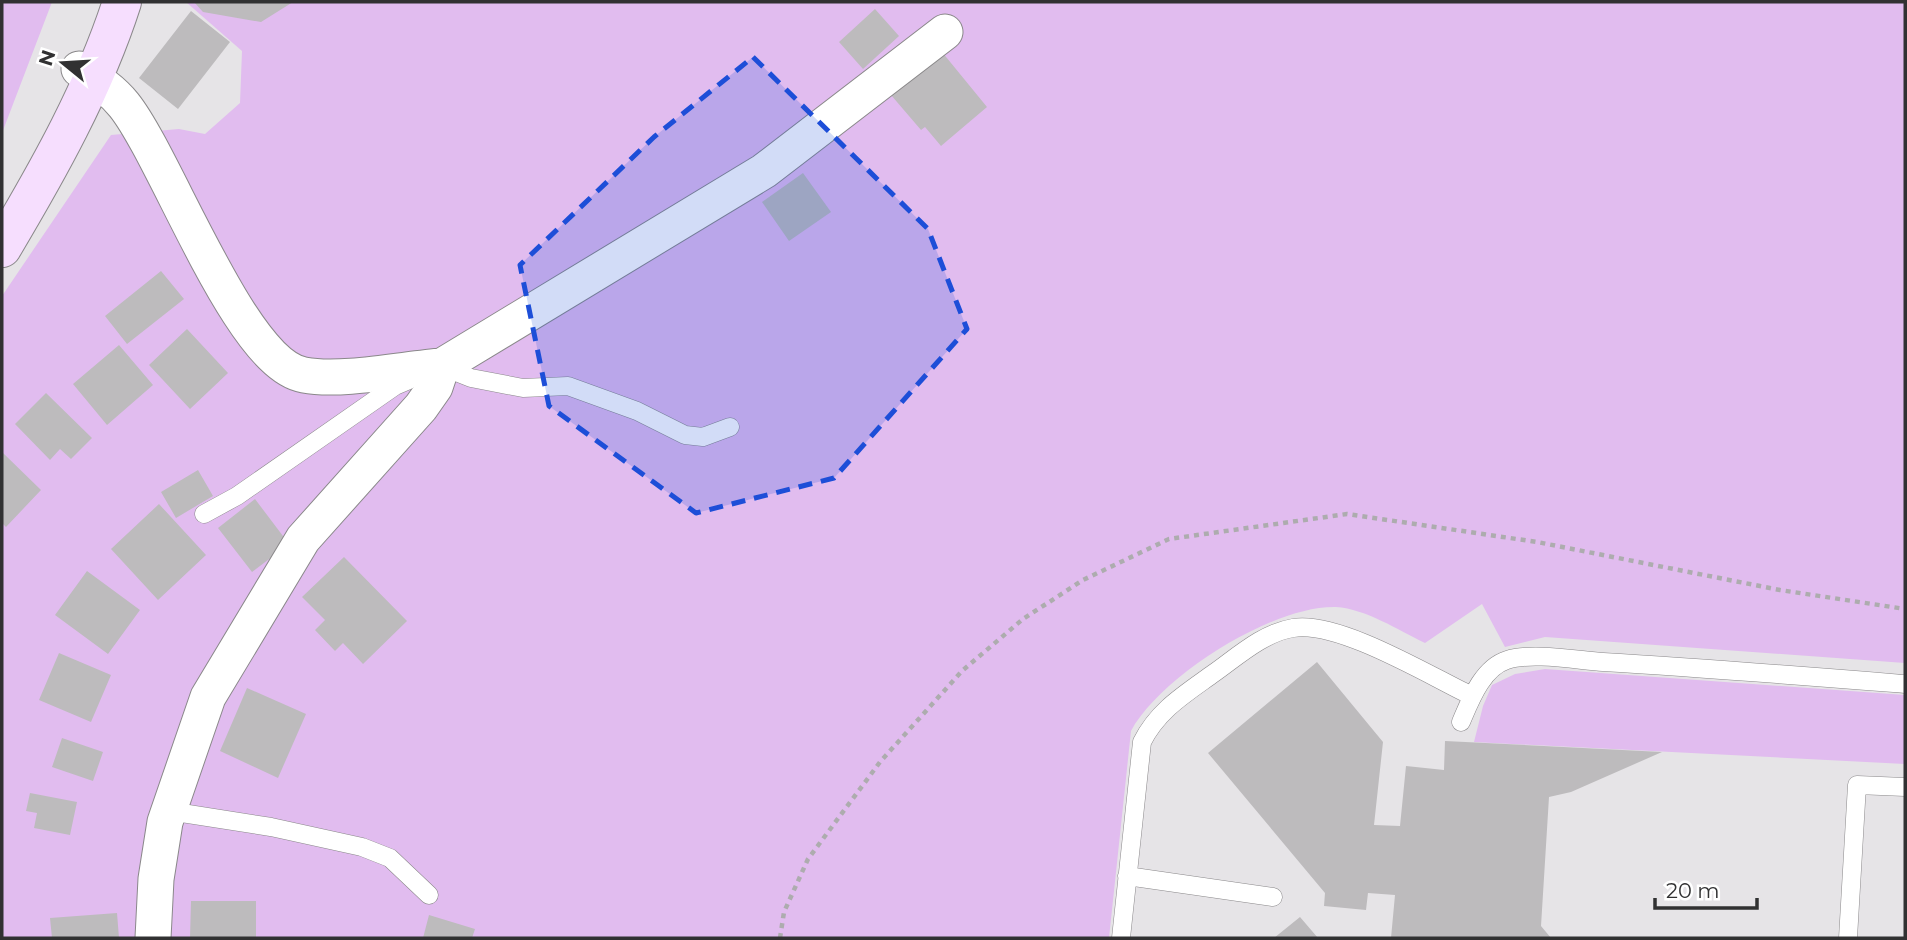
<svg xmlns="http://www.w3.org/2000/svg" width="1907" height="940" viewBox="0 0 1907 940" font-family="Montserrat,sans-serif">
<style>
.green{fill:#e1bcef}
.building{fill:#bdbbbd}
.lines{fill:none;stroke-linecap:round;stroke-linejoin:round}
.service-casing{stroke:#8a888a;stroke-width:19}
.minor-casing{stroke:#8a888a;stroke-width:37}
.secondary-casing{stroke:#8a888a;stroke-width:40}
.path{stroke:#adacae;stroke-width:4.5;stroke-dasharray:5 5;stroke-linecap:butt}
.service{stroke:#fff;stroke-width:18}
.minor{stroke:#fff;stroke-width:35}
.secondary{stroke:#f6defe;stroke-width:38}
.marked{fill:#1d4ed8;fill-opacity:0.2;stroke:#1d4ed8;stroke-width:5;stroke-dasharray:14 9;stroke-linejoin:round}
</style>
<rect width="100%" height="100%" fill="#e6e4e7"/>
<path class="green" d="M2 2H52L2 133Z
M186 2H1905V663L1545 637 1505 647 1482 604 1425 643C1398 630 1366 609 1336 607 1273 605 1160 677 1131 731L1109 938H2V296L111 135 179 129 205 134 240 103 242 51Z
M1545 669 1905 695V764L1474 742 1483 706 1492 685 1515 674Z"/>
<path class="building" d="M194 2H293L261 22 203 12Z
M875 9 899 36 863 69 839 42Z
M191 11 230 42 178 109 139 78Z
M942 52 987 107 941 146 925 127 921 130 891 95Z
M803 173 831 212 789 241 762 202Z
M161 271 184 299 127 344 105 316Z
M187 329 228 373 190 409 149 365Z
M119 345 153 385 107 425 73 384Z
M46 393 92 438 71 459 60 449 50 460 15 424Z
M2 452 41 490 6 527 2 523Z
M198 470 213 496 176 518 161 492Z
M255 499 289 544 252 572 218 528Z
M159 504 206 555 158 600 111 549Z
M344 557 407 621 363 664 343 643 335 651 315 630 325 620 302 597Z
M87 571 140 610 108 654 55 615Z
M59 653 111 675 91 722 39 700Z
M1317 662 1383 742 1374 825 1400 826 1406 766 1444 770 1445 741 1662 752 1571 792 1549 797 1541 926 1551 938H1391L1395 895 1368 893 1366 910 1324 906 1325 893 1208 753Z
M247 688 306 714 278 778 220 751Z
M62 738 103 752 93 781 52 767Z
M30 793 77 802 70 835 34 828 37 813 26 811Z
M191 901H256V938H190Z
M117 913 119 938H52L50 918Z
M429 915 475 929 472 938H423Z
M1300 917 1318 938H1274Z"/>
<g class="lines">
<g class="service-casing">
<path id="service" d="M441 366 471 378 523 388 568 386 637 411 685 435 703 437 730 427
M204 514 237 496 395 386 409 380
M1461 722C1470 701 1482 668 1507 660 1531 652 1576 660 1603 662 1704 668 1804 676 1905 684
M169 811 271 827 362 847 390 858 429 895
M1127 876 1273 897
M1121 938 1142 742C1158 710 1185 694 1214 673 1238 656 1263 633 1293 628 1338 620 1430 676 1472 696
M1848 938 1857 785 1905 787"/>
</g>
<g class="minor-casing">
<path id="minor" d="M79 69C96 80 111 89 124 105 167 159 240 364 304 375 341 382 404 369 442 366
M153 938 156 879 165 822 208 697 303 539 421 407 435 387 442 366 764 171 945 32"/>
</g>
<g class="secondary-casing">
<path id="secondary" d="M2 248C49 169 94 89 122 2"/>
</g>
<path class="path" d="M780 938 784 912 808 859 880 762 962 671 1023 619 1083 580 1169 539 1347 514 1537 542 1780 590 1905 609"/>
<use href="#service" class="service"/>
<use href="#minor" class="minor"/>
<use href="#secondary" class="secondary"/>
</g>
<path class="marked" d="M753 57 928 229 967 329 834 478 696 513 549 406 520 265 654 137Z"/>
<rect width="1907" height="940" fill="none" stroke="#313132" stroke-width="7"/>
<g transform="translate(63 63) rotate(288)" stroke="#ffffff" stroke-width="5" paint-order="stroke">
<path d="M0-5L12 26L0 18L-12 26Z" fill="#313132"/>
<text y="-10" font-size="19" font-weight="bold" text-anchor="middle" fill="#313132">N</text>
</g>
<path d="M1655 898v10h102v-10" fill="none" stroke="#313132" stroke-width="3.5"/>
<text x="1666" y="898" font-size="21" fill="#313132" stroke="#ffffff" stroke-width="5" paint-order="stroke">20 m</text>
</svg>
